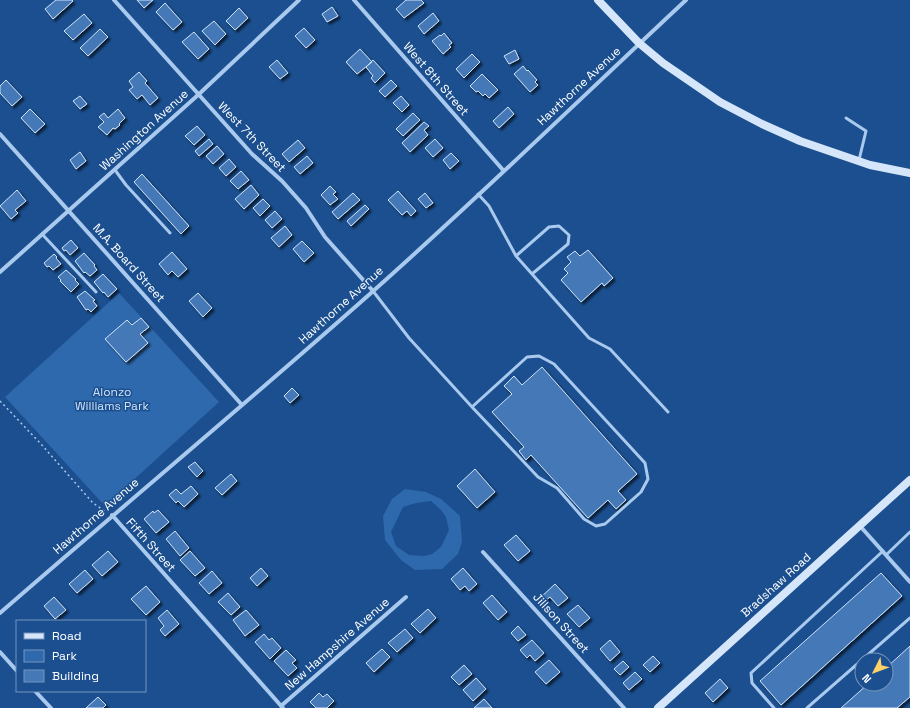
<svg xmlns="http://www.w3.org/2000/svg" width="910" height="708" viewBox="0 0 910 708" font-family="'Space Grotesk',sans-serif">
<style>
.green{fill:#2e69ad;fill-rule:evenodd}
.building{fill:#4478b7;stroke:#cfe3fa;filter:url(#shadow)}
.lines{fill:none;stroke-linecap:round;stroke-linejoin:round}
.path{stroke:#a9c9ee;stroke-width:1.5;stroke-dasharray:2 3;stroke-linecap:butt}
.lane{stroke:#a9c9ee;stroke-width:3}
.street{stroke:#a9c9ee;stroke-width:4}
.secondary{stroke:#d6e6fa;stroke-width:8}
.labels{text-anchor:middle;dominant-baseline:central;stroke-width:3;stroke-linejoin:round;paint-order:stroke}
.street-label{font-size:12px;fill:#fff;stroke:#1b4f8f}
.park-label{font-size:12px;fill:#cfe3fa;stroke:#1b4f8f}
</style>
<defs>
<filter id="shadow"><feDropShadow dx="2.5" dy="2.5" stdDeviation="1" flood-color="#0009"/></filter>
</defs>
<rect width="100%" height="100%" fill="#1b4f8f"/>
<path class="green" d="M119 293 219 402 105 506 5 397Z
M405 489 426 492 441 499 460 516 462 542 458 554 442 569 415 570 401 560 385 540 383 516 392 499ZM431 501 441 510 446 517 449 530 441 547 432 554 424 556 409 555 396 546 391 532 403 507 416 503Z"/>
<path class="building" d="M56 0H72L73 1 53 19 45 9Z
M137 0H153L144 8Z
M406 0H421L424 3 404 18 396 9Z
M165 3 182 22 173 30 156 12Z
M332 7 338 16 327 22 322 14Z
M239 8 248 18 235 30 226 21Z
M433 13 439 21 424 34 418 26Z
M84 14 92 23 73 40 64 31Z
M214 21 226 34 215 45 202 31Z
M304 28 315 40 306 48 295 36Z
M100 29 108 37 88 56 80 48Z
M194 32 209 49 198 59 182 42Z
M444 33 452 43 449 45 451 47 443 54 432 41 440 35 441 36Z
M360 49 372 62 357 74 346 62Z
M515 50 519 59 509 64 504 56Z
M472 54 480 62 464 78 456 69Z
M277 60 288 73 280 79 269 67Z
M373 60 385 73 375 83 371 78 373 76 366 67Z
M523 66 527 71 528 70 537 80 535 82 538 85 530 92 514 74Z
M139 72 147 81 145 83 158 98 150 105 142 95 137 99 129 90 133 87 129 81Z
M482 74 498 90 489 98 485 94 483 96 478 91 476 92 470 86Z
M6 80 22 97 12 106 0 93V86Z
M391 80 397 86 385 97 379 91Z
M80 96 87 104 80 109 73 101Z
M401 96 409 105 402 112 393 103Z
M508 107 514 114 499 128 493 121Z
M30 109 45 124 35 133 21 118Z
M118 109 125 118 119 124 120 125 115 129 113 128 107 135 98 127 104 122 99 117 104 113 108 118Z
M413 113 420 120 403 136 396 129Z
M424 122 429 126 424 130 428 135 410 152 402 143Z
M197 126 205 135 194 145 185 136Z
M209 139 213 144 199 156 195 151Z
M435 139 443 148 433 157 425 148Z
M298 140 305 148 289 162 282 154Z
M217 146 224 154 213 164 206 156Z
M80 152 86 161 76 169 70 160Z
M451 153 459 161 450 169 443 160Z
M307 156 313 163 300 174 294 167Z
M229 159 236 167 226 176 219 168Z
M241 171 249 180 238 189 230 181Z
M142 174 189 226 181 234 134 182Z
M251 185 259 195 244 209 235 199Z
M330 186 336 192 333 194 338 199 330 205 321 195Z
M17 190 26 201 15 210 18 213 11 219 0 206Z
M398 191 416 211 411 216 407 211 402 215 388 200Z
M353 193 360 200 338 219 332 212Z
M425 193 433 203 426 208 418 199Z
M263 199 270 206 260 216 253 208Z
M365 205 369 209 351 226 347 221Z
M275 211 282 219 272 228 265 220Z
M285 226 292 235 279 247 271 238Z
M71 240 78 248 70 255 66 250 64 251 62 248Z
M302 241 314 253 304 262 293 249Z
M588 250 613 278 604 286 602 283 581 302 561 280 568 273 564 269 571 262 567 257 575 251 580 256Z
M172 252 187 269 178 277 172 271 168 275 159 264Z
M84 253 95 265 94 266 97 270 90 276 85 272 84 273 75 261Z
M54 254 57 257 56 258 61 264 53 270 49 266 47 267 44 263Z
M66 270 76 279 75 280 79 284 71 292 60 281 61 280 58 277Z
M103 274 117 289 108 297 104 292 103 293 94 282Z
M85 291 95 300 93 301 97 306 91 312 88 309 86 310 77 297Z
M198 293 212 308 203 317 189 301Z
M141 318 149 327 140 334 148 343 126 362 105 339 127 320 132 325Z
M542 367 637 474 618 491 626 500 616 509 608 500 588 518 531 455 526 460 519 451 524 447 492 412 512 394 504 386 514 376 522 385Z
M292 388 299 395 290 403 284 396Z
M195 462 203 471 197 477 188 467Z
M475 469 495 492 477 508 457 486Z
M231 474 237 481 222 495 215 488Z
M191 486 198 494 184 507 178 501 176 503 169 495 176 489 181 494Z
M158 510 169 522 156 533 144 519 153 511 154 513Z
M175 531 189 548 180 556 166 539Z
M516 535 530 551 518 561 504 545Z
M108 551 118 562 102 576 92 565Z
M190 551 205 568 195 576 180 560Z
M261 568 268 576 257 586 250 578Z
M463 568 477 584 469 591 465 586 460 590 451 579Z
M85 570 93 579 77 593 69 584Z
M212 571 222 583 209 594 199 583Z
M881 573 902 596 781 705 760 681Z
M555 584 568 598 558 606 550 597 543 603 539 599Z
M146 586 160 602 146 615 131 599Z
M228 593 240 607 231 615 218 602Z
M492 595 507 612 498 620 483 603Z
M54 597 66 610 55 619 44 606Z
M578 605 590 618 579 627 567 614Z
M428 609 436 618 420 633 411 624Z
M167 610 179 624 165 636 160 630 164 626 158 618Z
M246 610 259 625 245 636 233 620Z
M518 626 526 635 518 641 511 633Z
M405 629 413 638 397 652 388 643Z
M264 634 269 640 272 638 281 648 270 659 255 642Z
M532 640 544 653 535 661 530 655 527 658 520 650Z
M610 640 620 652 610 661 600 649Z
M910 646V697L897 708H841L868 684H886V668Z
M382 649 390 657 374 672 366 663Z
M286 650 296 660 292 663 297 668 288 676 274 661Z
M653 656 660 663 650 672 643 665Z
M549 660 560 672 546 684 535 672Z
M623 661 629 667 620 675 614 669Z
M464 665 472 674 459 685 451 677Z
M635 672 642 679 629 690 623 683Z
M476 678 486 689 473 701 463 690Z
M720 679 728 688 713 702 705 693Z
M319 693 323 697 327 694 334 701 327 708H316L310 702Z
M98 697 106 705 103 708H86Z
M484 699 492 708H474Z"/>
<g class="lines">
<path class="path" d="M0 401 41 444 93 503 106 512"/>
<path class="lane" d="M846 118 866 131 859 160
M115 170 126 185 170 233
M478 194 489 206 516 256 589 338 610 349 668 412
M42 234 96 292
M516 256 549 227 559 226 569 235 568 244 532 274
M373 291 409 338 472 407 538 477 557 488 584 519 596 526 605 524 641 492 648 479 645 463 554 364 539 356 527 357 472 407
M886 555 910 532
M774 708 752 683 751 673 883 551
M807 708 910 618"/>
<path class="street" d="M114 0 252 154 282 181 306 208 325 237 373 291
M354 0 503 170
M0 134 242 405
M0 272 198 95 299 0
M112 515 283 708
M860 526 910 582
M483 552 624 708
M0 613C123 506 249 401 371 293 478 198 581 98 686 0
M0 652 17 671
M35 691 51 708
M281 706 406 597"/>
<path class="secondary" d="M598 0 639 43 663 63 720 102 762 124 800 141 870 165 910 173
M658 708 910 480"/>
</g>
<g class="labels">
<g class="street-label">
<text transform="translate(436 79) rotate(49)">West 8th Street</text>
<text transform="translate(579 86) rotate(-43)">Hawthorne Avenue</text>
<text transform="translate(144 130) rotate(-42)">Washington Avenue</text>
<text transform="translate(252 137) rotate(46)">West 7th Street</text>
<text transform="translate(129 263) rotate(48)">M.A. Board Street</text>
<text transform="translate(341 305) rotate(-42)">Hawthorne Avenue</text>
<text transform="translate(96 516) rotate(-41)">Hawthorne Avenue</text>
<text transform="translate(151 545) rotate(48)">Fifth Street</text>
<text transform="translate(776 585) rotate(-42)">Bradshaw Road</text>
<text transform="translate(561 623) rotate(48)">Jillson Street</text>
<text transform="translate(337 644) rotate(-41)">New Hampshire Avenue</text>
</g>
<g class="park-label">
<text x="112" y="392">Alonzo<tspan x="112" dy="14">Williams Park</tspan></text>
</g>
</g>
<rect x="16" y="620" width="130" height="72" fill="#1b4f8f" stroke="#7695bc"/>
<rect x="24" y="633" width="20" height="6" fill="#d6e6fa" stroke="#7695bc"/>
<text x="52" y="640" font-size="12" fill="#ffffff">Road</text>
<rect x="24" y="650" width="20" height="12" fill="#2e69ad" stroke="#7695bc"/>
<text x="52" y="660" font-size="12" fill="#ffffff">Park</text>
<rect x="24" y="670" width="20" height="12" fill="#4478b7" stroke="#7695bc"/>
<text x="52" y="680" font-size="12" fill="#ffffff">Building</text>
<g transform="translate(874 672) rotate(228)"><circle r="19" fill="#1b4f8f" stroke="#7695bc"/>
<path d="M0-3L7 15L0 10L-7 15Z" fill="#ffd166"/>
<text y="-6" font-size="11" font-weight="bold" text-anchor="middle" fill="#ffffff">N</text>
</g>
</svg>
